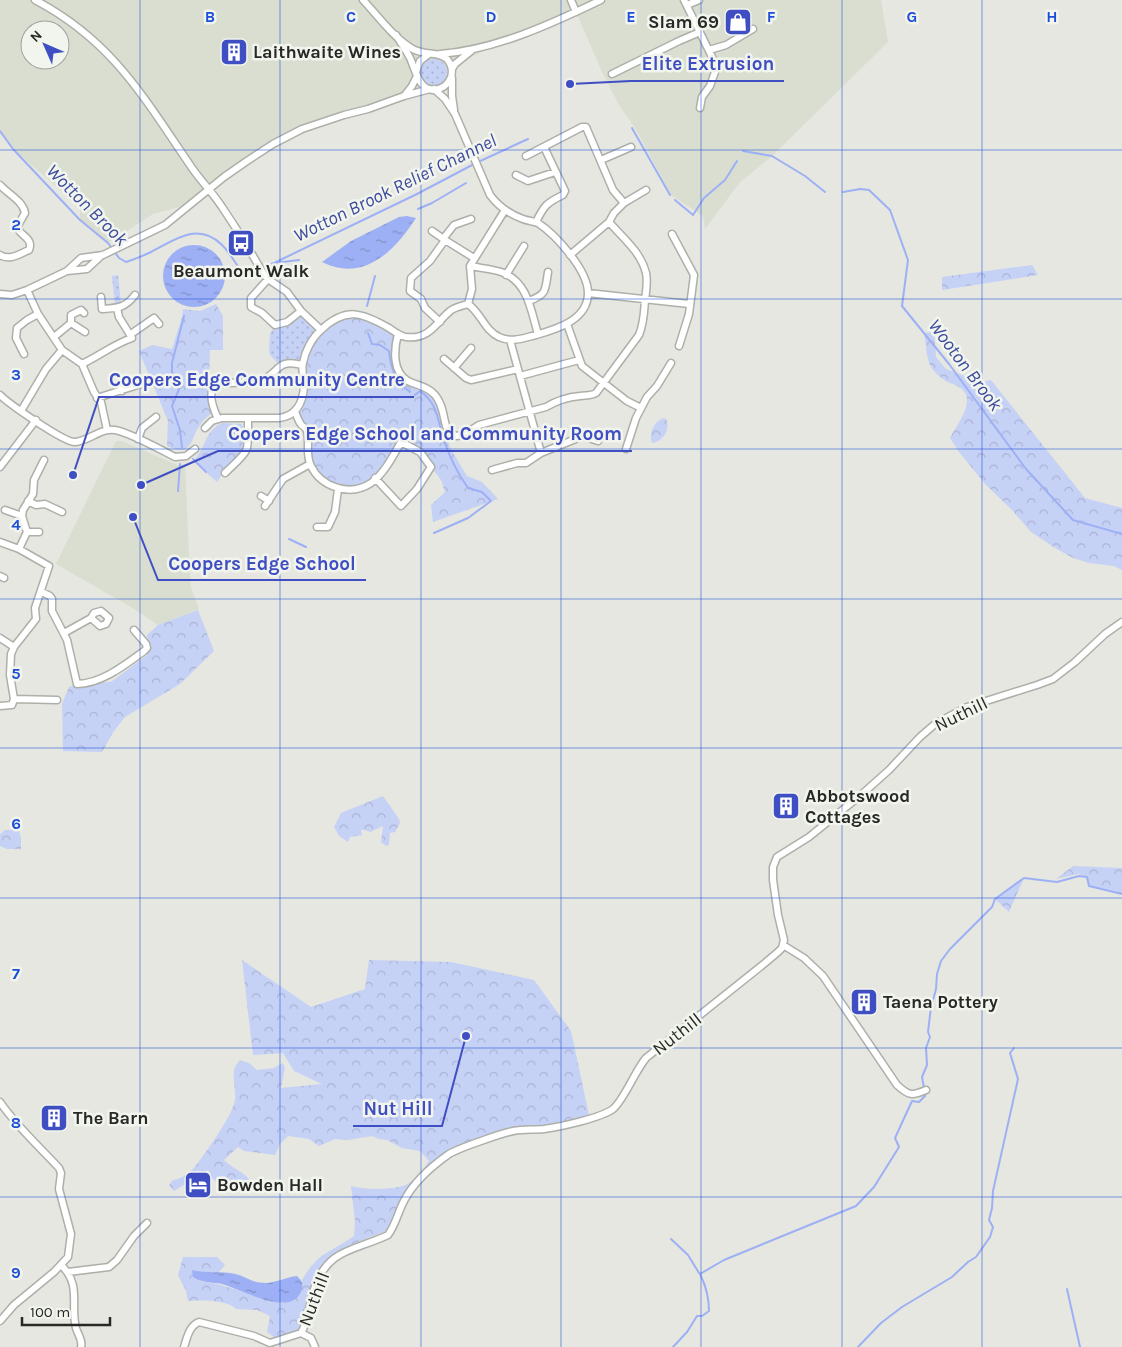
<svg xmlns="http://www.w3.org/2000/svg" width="1122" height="1347" viewBox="0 0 1122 1347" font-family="Karla,sans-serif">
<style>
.built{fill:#d9ded0;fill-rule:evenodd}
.grass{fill:url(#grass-dots)}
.forest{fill:url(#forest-crowns)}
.water{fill:url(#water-ripples)}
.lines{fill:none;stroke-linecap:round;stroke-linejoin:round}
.stream{stroke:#9eb0f5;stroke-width:2}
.minor-casing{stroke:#adb0a9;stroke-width:9}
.minor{stroke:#fff;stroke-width:6}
.grid{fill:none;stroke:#1d4ed8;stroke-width:1;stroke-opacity:0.55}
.labels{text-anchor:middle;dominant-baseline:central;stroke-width:5;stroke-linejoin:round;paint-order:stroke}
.poi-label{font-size:18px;font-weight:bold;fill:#282927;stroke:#f2f5ed;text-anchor:start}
.street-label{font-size:18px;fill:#282927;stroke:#f2f5ed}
.water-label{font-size:19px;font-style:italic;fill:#3d4c9d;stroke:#f2f5ed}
.grid-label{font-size:16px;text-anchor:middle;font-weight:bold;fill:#1d4ed8;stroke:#f2f5ed;stroke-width:5;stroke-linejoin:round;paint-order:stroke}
.leader{fill:none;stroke:#3f4ec2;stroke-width:2}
.callout-dot{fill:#3f4ec2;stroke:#f2f5ed;stroke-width:2}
.callout-label{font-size:19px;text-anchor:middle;font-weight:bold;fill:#3f4ec2;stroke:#f2f5ed;stroke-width:5;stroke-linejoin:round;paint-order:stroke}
</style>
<defs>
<pattern id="grass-dots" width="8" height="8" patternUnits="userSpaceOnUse" patternTransform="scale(1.25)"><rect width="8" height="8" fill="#c6d1f6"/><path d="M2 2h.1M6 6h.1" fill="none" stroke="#aab3d3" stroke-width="1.8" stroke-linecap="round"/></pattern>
<pattern id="forest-crowns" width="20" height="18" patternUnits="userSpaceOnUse" patternTransform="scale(1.25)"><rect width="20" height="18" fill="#c6d1f6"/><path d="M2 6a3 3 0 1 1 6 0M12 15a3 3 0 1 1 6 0" fill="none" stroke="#aab3d3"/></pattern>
<pattern id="water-ripples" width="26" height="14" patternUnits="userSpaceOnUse" patternTransform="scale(1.25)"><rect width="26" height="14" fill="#9eb0f5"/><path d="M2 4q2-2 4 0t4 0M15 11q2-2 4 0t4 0" fill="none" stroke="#818fc6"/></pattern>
</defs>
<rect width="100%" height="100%" fill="#e5e7e0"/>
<path class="built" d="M0 0H881L888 42 772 156 740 182 705 229 703 216 671 195 637 131 619 105 602 72 576 12 505 41 473 56 464 62 457 69 454 82 444 92 434 94 426 93 408 97 382 108 302 129 247 161 191 204 153 214 108 243 80 220V207L13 149 0 131ZM30 30H60V60H30Z
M116 441H122L177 465 185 464 189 558 191 587 199 609 158 625 136 610 56 564Z"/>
<path class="grass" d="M421 72a13 13 0 1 1 26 0a13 13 0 1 1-26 0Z
M118 275 121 303 115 305 112 276Z
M301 311 321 330 302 365H280L270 355 269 351 270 334 275 325Z"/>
<path class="forest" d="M1032 265 1038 275 942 290V277Z
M216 304 223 316V350H210L209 381 213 390 215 411C210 415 203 419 200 425 189 441 193 457 167 446L168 421 139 351 152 345 172 349 182 317 183 309 200 311Z
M358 314 398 334 399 372 436 395 451 434 449 440V446L467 476 482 482 498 499 433 522 431 505 445 492 441 480 420 452 401 443 386 466 364 486H333L310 464 308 433 295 412 304 386 302 365 311 343 330 323Z
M934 332 936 357 946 369 981 382 991 380 1085 498 1122 508V570L1114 566 1089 563 1073 558 1055 548 1031 532 1012 510 986 485 959 452 950 438C958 423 981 395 955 385 945 381 938 377 931 367 926 358 926 343 924 333Z
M663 418 666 419C671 429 663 442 652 443 649 433 653 423 663 418Z
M223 423 242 424 245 439H243V445H245L243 452H241L234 459 236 460 223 473 217 482 193 461C206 449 205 429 223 423Z
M198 610 214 651 180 684 125 717 114 731 102 752 63 751 62 704 69 687 77 684 111 682 147 655 149 644 147 635 158 625Z
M383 796 399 819 400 823 395 832 390 833 389 845 386 846 381 842 383 826 370 832 365 830H361L362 835 350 837 348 842 339 836 334 827 341 813Z
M5 830H19L21 838V849H7L0 846V834Z
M1073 866 1122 868V894L1089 886 1087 877 1078 874 1056 879Z
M1024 878 1009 912 995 899Z
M242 960 311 1007 365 989 369 960 451 962 534 980 571 1031 589 1115 450 1153 413 1185 393 1226 386 1231C367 1239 336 1248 323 1264 317 1272 313 1286 309 1296 305 1307 306 1319 300 1329L275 1338 267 1332 270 1316 257 1310 236 1309C229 1300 199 1300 188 1301L186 1291 178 1275 183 1257H217L225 1265 219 1272H200V1281C229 1284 254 1299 283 1303L303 1286 302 1280C318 1252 330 1253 354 1236L355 1221 351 1186C365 1190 389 1190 403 1186 413 1183 423 1170 429 1161L420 1151 402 1148 387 1140 379 1139 372 1136 348 1140 335 1139 319 1146 309 1139 288 1136 280 1144 275 1155 244 1151 238 1147 224 1160C232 1168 242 1171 249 1179L247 1188 248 1193 238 1188 235 1192 225 1188 209 1176 211 1174 208 1170 174 1191 169 1185 173 1180C180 1179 187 1175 193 1169 203 1157 233 1115 235 1100 237 1086 228 1072 240 1060L249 1063 257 1070 274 1068 282 1063 285 1067 281 1088 322 1084 294 1071 283 1053 253 1055Z"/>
<path class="water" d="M407 216 416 218C395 251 363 283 322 262L351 241 399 217Z
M163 276a31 31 0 1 1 62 0a31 31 0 1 1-62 0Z
M192 1270C207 1274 224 1270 239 1275 250 1279 253 1283 266 1283 274 1283 287 1277 297 1276 301 1280 304 1283 302 1289 293 1320 241 1289 222 1284 212 1282 202 1283 193 1277Z"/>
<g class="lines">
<path class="stream" d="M632 128 670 195
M0 131 13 149 80 220 108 243 119 258 126 262C135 259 143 256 151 252 173 241 197 221 221 244 229 251 235 263 242 272H253L258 270
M743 151 772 156 805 176 825 192
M478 162 528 139
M843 192 860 189 869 190 890 210 908 260 902 306 949 364 1026 469 1073 520 1122 534
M675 200 693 215 704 198 725 180 737 161
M418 209 432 203 466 183
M276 262 417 194 474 164
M262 268 274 263 299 260
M367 306 375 276
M368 333 372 344 380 345 389 351C391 369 395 381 410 392
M415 395 420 391C441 406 437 425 446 446 451 460 459 475 468 488L482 492 491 501 468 518 434 533
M182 447 180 430 172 406 180 387 172 373V363L184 316
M193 459 206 472
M178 491 180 464
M289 539 306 547
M924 1088 922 1077 927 1065 926 1048 930 1037 928 1032 931 1007 936 989 937 974 941 961 950 949 992 907 995 899 1024 878 1057 882 1079 876 1087 877 1089 886 1122 894
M671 1239 688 1255 699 1273
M1067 1289 1080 1347
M673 1347 687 1332 697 1316H702L709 1311C709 1298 706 1286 700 1274L724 1260 856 1206 874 1187 899 1147 895 1138 912 1101 919 1102 925 1096V1093
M858 1347 881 1323 902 1307 952 1277 968 1262 976 1257 990 1237 993 1227 989 1220 992 1208 993 1191 1018 1079 1010 1053 1014 1048"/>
<g class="minor-casing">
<path id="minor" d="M35 0C113 41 144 98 192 168 201 181 213 193 222 207 237 229 251 252 264 275L268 279 287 292 301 311 321 330
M363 0C378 16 393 37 411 48 423 56 439 51 447 59 451 64 453 71 451 77 449 82 446 86 441 88 420 97 416 71 410 58 406 50 401 43 396 35
M571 0 576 12
M684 0 714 61 715 72 710 86 702 97 700 108
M687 5 699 0
M709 50 726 45 753 29
M440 54C495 50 551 24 601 0
M452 69 455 64 471 51
M416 72 420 61 429 54
M612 74 679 41 700 32
M452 78V96L454 110
M434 89 445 99 455 114 490 195C499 207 509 214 523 219 528 221 533 221 538 223 556 235 588 270 588 293 588 320 557 329 536 335 523 338 512 343 499 337 485 331 481 313 468 304
M405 95 412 86 417 76
M526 156 582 127H586L613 190 624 203
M601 160 631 147
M516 175 528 181 555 172
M0 185C8 194 23 201 25 213L17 227C20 236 34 238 29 250 19 254 10 261 0 255
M536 222C544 206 546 203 563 195L565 191 544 147
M432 231 445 240
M672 234 694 275 689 314 679 346
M443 239 454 225 471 219
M570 255 609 222 614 213 624 203 646 190
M470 266C480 268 492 269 501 272 528 281 531 311 538 334
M67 271 87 269 102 255
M506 275 524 246
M268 279 251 298V307L262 313 275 325 287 322 301 311
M27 290 38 314 62 350 82 364 94 392 101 402 107 430
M588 293 689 304
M0 294 12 295 27 290 67 271 81 258 103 255 165 225 224 177 247 161 273 144 302 129 344 115 368 109 404 96 430 89
M101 297 102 309C118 308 125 308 135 295
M529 301C547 294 545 291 548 272
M468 304 472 289 470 266 505 210
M440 322 425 308 421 299 410 291 411 278 430 261 445 240 474 258
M71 323V315L81 310 84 313
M567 324 582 366 627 401 641 408
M131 334 154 318 159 324
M398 334C394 349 392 372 408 381 418 386 427 386 435 395 444 405 443 420 448 432L456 436 463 435 479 425 546 407C556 401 568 397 580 396 586 395 591 396 596 393L639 335C644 323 644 313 645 300 646 291 648 282 646 273 641 252 622 237 609 222
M54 337 71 323 85 332
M510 340 541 453
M24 354 16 338 17 328 27 320 38 314
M444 359 466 378 471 380 518 369
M82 364C99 356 114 344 132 338L119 317 117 308
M454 368 471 348
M520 376 579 360
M120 382 122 391
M0 395C9 404 65 443 75 442 89 441 100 428 115 430 129 432 161 450 175 457L186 456 195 449
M97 398 141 384
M21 411 46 369 62 350
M295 412C297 416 298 420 300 423 302 427 306 427 307 431 310 443 305 454 311 466 321 487 350 497 371 483 384 474 393 456 401 442L420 452 431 467 417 489 401 506 375 478
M218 419C195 368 236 389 261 380 280 374 275 358 302 365
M205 428 212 421 222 418H279C296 416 303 403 304 386 304 378 301 370 303 363 305 351 312 338 321 330 346 306 363 313 389 328 395 332 400 336 406 337 429 340 436 323 450 311 455 307 462 306 468 304
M138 439 142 428 156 417
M626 449 636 418 647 397 657 386 671 363
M0 467 36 420
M492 470 517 463H526L541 453 578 438 585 437 598 441
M225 473C251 448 248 455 248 419
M261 496 269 501
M28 501 36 505 45 504 62 512
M265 506 283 479 310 464
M5 510 22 516
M317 527H328L335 512 338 489
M27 532H39
M0 542 19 549 49 566 35 608 36 619 14 647 11 654 10 675 14 699
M19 549 27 532 22 516 23 510 33 494 34 480 44 460
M0 576 4 578
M42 592 50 596 52 599V611L67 640 77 684C101 684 125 665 144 651L147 648 146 644 134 630
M64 633 91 618 94 613 101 611 109 618 106 624 100 626 91 618
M0 638 14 647
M14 699 57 700
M0 706 12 705 14 699
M783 945 804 958 823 976 897 1085C909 1096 912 1096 926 1090
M0 1102C16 1126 39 1146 59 1168L61 1173 59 1189 71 1234 68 1257 54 1272 14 1305 0 1321
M61 1265C82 1285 70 1305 76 1328 78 1335 83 1340 81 1347
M68 1272 109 1267 117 1260 134 1236 147 1223
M301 1333 311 1338 315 1347
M184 1347C187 1338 189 1326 199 1322L254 1336 270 1343 301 1333C309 1320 309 1304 314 1289 328 1248 354 1251 388 1235 396 1224 398 1212 404 1201 413 1183 432 1166 449 1154 457 1149 502 1133 513 1131 523 1129 534 1130 544 1129 559 1127 601 1118 613 1109 624 1100 635 1071 646 1058L765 963 778 952 782 948 784 940 778 915 773 880V867L777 857 809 837 861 795 889 770 920 737 935 724 967 707 1037 685 1053 679 1075 662 1105 634 1122 622"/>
</g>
<use href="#minor" class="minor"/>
</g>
<path class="grid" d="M140 0V1347M280 0V1347M421 0V1347M561 0V1347M701 0V1347M842 0V1347M982 0V1347M0 150H1122M0 299H1122M0 449H1122M0 599H1122M0 748H1122M0 898H1122M0 1048H1122M0 1197H1122"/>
<defs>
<g id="shop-square" transform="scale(1.4375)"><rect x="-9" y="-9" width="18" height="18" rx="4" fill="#3f4ec2" stroke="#f2f5ed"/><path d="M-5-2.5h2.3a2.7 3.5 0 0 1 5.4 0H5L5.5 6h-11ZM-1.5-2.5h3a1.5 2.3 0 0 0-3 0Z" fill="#fff"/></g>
<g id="building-square" transform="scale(1.4375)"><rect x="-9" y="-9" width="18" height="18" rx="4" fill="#3f4ec2" stroke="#f2f5ed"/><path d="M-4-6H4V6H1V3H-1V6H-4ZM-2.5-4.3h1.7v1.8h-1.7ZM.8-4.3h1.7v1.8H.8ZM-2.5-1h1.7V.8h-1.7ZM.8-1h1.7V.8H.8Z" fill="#fff"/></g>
<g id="bus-square" transform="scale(1.4375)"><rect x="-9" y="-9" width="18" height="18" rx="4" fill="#3f4ec2" stroke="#f2f5ed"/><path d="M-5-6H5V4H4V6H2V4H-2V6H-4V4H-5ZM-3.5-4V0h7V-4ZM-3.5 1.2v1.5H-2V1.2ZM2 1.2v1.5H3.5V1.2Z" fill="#fff"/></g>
<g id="hotel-square" transform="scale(1.4375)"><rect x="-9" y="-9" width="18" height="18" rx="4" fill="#3f4ec2" stroke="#f2f5ed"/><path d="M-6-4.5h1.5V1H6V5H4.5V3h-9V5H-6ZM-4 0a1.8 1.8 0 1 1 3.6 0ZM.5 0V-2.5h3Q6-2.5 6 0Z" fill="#fff"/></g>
</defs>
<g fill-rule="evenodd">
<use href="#shop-square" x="738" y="22"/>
<use href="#building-square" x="234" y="52"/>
<use href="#bus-square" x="241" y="243"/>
<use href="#building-square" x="786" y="806"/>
<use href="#building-square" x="864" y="1002"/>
<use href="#building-square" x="54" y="1118"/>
<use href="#hotel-square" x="198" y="1185"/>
</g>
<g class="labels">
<g class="poi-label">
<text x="719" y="22" text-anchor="end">Slam 69</text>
<text x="253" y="52">Laithwaite Wines</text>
<text x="241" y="271" text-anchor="middle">Beaumont Walk</text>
<text x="805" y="796">Abbotswood<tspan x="805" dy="21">Cottages</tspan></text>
<text x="883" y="1002">Taena Pottery</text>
<text x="73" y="1118">The Barn</text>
<text x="217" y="1185">Bowden Hall</text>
</g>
<g class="street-label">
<text transform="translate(961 714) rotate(-26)">Nuthill</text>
<text transform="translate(677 1034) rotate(-38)">Nuthill</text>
<text transform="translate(314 1299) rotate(-69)">Nuthill</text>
</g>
<g class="water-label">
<text transform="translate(395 188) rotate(-26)">Wotton Brook Relief Channel</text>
<text transform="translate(87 205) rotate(45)">Wotton Brook</text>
<text transform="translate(965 365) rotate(53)">Wooton Brook</text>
</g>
</g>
<g class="grid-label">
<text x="210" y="22">B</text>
<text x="351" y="22">C</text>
<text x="491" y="22">D</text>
<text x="631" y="22">E</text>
<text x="771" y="22">F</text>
<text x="912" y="22">G</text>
<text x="1052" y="22">H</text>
<text x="16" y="230">2</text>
<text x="16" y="380">3</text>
<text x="16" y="530">4</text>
<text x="16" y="679">5</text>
<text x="16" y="829">6</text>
<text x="16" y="979">7</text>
<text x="16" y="1128">8</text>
<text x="16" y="1278">9</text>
</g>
<path class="leader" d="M570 84L631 81H784M73 475L99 397H414M141 485L218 451H632M133 517L158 580H366M466 1036L442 1126H353"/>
<g class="callout-dot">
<circle cx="570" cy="84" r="5"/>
<circle cx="73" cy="475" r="5"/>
<circle cx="141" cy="485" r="5"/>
<circle cx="133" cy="517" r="5"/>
<circle cx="466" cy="1036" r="5"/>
</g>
<g class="callout-label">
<text x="708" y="70">Elite Extrusion</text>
<text x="257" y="386">Coopers Edge Community Centre</text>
<text x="425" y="440">Coopers Edge School and Community Room</text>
<text x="262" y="570">Coopers Edge School</text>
<text x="398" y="1115">Nut Hill</text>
</g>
<g transform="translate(45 45) rotate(315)"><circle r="24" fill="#f2f5ed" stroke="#a1a39e"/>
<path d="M0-4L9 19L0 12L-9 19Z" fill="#3f4ec2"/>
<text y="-8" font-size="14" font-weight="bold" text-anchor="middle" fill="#282927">N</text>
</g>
<path d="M22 1317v8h88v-8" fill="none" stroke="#282927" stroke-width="2.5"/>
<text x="30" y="1317" font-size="15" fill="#282927" stroke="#f2f5ed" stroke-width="4" paint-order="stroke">100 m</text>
</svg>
